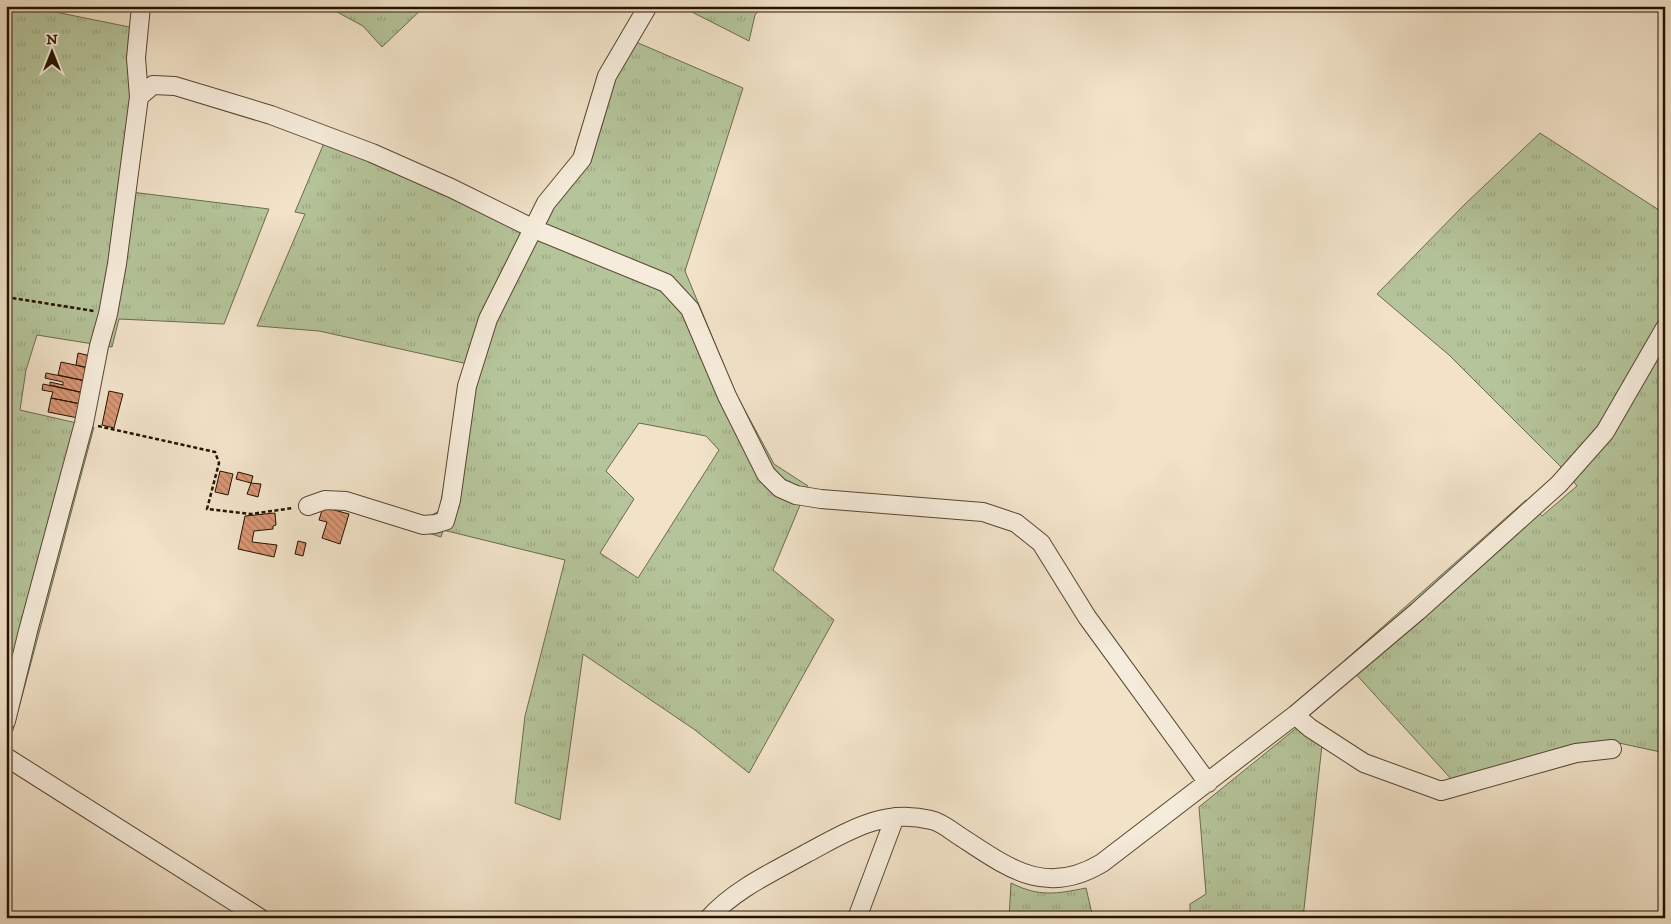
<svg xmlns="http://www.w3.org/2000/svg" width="1671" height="924" viewBox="0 0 1671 924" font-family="'IM FELL DW Pica',serif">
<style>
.grass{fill:url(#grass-tufts);stroke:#6d6b4d;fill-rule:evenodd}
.building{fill:url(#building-back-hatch);stroke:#251200}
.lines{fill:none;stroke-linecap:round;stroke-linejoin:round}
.street-casing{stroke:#584632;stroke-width:20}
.path{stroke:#251200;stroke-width:2.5;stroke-dasharray:4 2.5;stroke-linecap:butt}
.street{stroke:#f6ecdb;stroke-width:18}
</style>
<defs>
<pattern id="grass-tufts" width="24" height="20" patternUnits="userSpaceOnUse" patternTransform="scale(1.25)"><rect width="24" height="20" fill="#b5c49a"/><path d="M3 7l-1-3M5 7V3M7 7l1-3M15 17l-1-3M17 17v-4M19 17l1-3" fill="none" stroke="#9ca783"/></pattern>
<pattern id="building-back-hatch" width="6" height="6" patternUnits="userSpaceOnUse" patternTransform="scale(1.25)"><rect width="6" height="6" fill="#d99674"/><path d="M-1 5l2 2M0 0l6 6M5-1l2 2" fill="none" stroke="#b0795d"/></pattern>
</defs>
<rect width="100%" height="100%" fill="#f1e2c8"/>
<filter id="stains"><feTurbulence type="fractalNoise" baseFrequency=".004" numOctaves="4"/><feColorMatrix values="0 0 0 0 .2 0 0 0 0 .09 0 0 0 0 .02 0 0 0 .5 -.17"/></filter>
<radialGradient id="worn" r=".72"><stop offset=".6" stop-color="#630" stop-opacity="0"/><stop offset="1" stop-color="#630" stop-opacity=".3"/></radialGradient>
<path class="grass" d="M6 6H26L144 30 145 68 123 191 269 209 224 324 119 319 112 347 37 335 26 370 20 410 94 427 13 730 6 743Z
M326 6H425L382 47 363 26Z
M680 6H762L755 15 749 41Z
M636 42 743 88 685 271 735 392 774 464 808 486 773 570 834 620 749 773 695 730 583 654 560 820 515 803 525 716 565 560 443 530 441 537 363 512 428 517 439 511 468 364 319 331 257 326 305 214 295 212 324 143 467 203 535 237 552 205 587 160 601 129 618 67ZM639 423 706 436 719 450 638 578 600 553 634 499 606 471Z
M1540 133 1665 214V753L1619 743 1585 746 1453 781 1344 661 1526 500 1542 516 1577 486 1564 470 1449 355 1377 294 1464 205Z
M1299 726 1322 745 1303 918H1190V904L1206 894 1199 807Z
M1011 883C1039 897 1056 894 1086 888L1093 918H1009Z"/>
<path class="building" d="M78 353 91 356 88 368 76 365Z
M61 362 89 368 86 381 58 375Z
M46 373 86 381 84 393 50 385V382L63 385V382L45 378Z
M43 384 84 393 81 404 51 398 53 392 42 390Z
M109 391 123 394 114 428 102 425Z
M51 398 81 404 78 418 48 412Z
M220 471 233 474 228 495 215 492Z
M238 472 253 476 251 483 236 479Z
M251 483 261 484 258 497 247 494Z
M323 507 349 514 340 544 322 538 327 522 319 520Z
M275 513 276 525 273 526V529L254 531 252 542 277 545 274 557 238 549 245 516Z
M298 541 306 543 303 556 295 554Z"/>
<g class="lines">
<g class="street-casing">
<path id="street" d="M139 97 136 58 141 6
M308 506 325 500 346 501 423 525 435 524 445 521 451 500 467 386 488 319 546 203 582 159 607 76 648 6
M1295 715 1310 728 1364 763 1441 791 1576 753 1612 749
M6 721 28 631 84 423 99 346 108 314 117 264 139 97 153 85 175 86 271 115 372 153 451 188 534 229 666 283 690 309 727 396 766 474 780 488 796 495 821 499 983 512 1016 523 1041 543 1087 617 1208 783
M6 757 260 918
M709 918C735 889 773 872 807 853 828 842 849 829 872 822 891 816 911 815 931 820 942 822 954 833 964 839 1011 870 1047 896 1102 863L1295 715 1418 611 1559 484 1605 432 1665 328
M857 918 895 817"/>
</g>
<path class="path" d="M6 297 94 311
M98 426 215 452 219 463 207 509 251 514 293 508"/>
<use href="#street" class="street"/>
</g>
<rect width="1671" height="924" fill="none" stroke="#f1e2c8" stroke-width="25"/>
<rect x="8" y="8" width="1656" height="909" fill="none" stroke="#251200" stroke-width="2.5"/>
<rect x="12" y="12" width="1646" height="899" fill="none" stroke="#251200"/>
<g transform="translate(52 52)" stroke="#f6ecdb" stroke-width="4" paint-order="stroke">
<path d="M0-4L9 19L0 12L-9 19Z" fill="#251200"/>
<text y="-8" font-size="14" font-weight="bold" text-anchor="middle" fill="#251200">N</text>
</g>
<rect width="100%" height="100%" filter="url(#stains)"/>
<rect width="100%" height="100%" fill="url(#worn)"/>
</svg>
